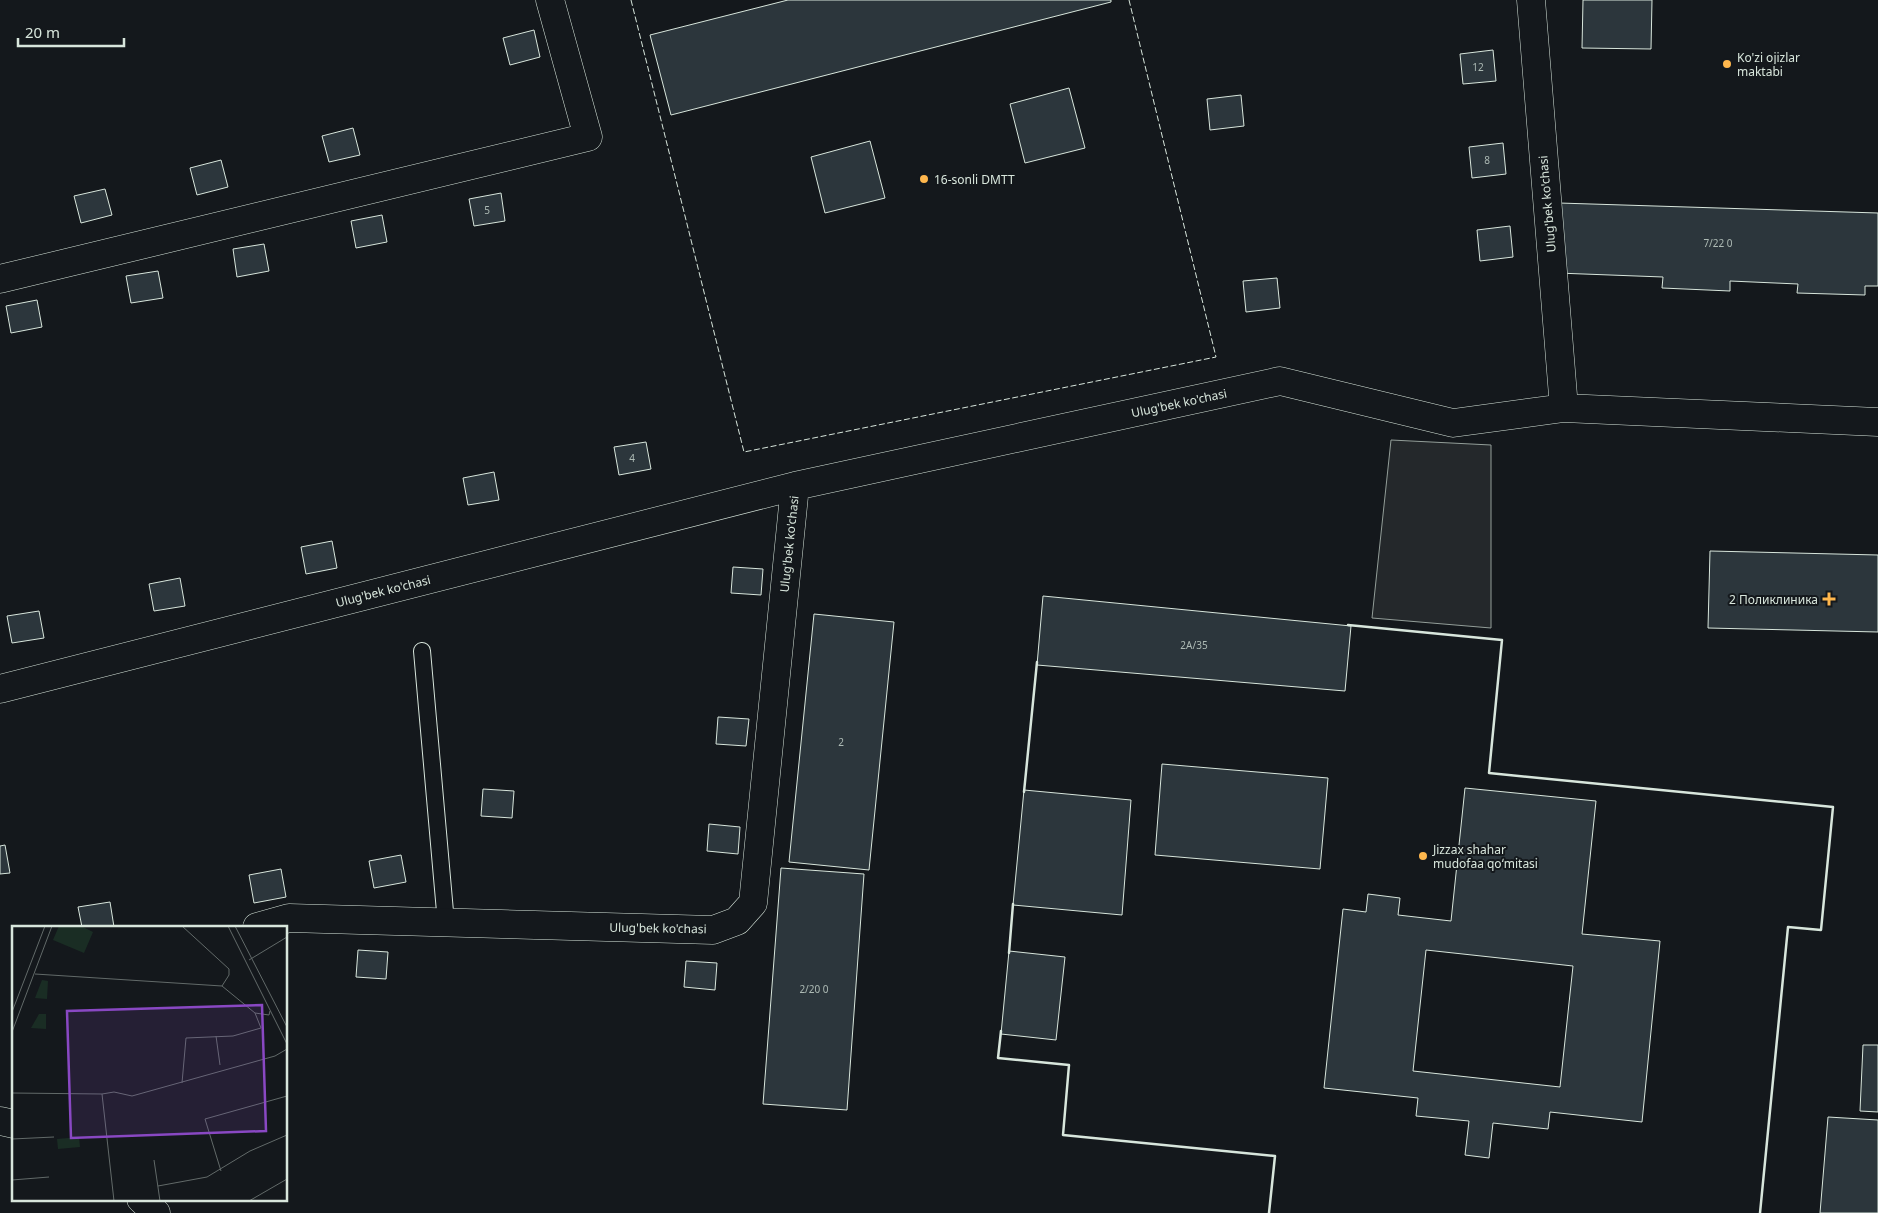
<svg xmlns="http://www.w3.org/2000/svg" width="1878" height="1213" viewBox="0 0 1878 1213" font-family="'Noto Sans',sans-serif">
<style>
.parking{fill:#24282b;stroke:#939e99}
.building{fill:#2c363c;stroke:#d8e6dc;fill-rule:evenodd}
.lines{fill:none;stroke-linecap:round;stroke-linejoin:round}
.lane-casing{stroke:#d8e6dc;stroke-width:18}
.street-casing{stroke:#d8e6dc;stroke-width:29}
.lane{stroke:#14181c;stroke-width:16}
.street{stroke:#14181c;stroke-width:28}
.fence{stroke:#d8e6dc;stroke-width:1;stroke-dasharray:6 2.5;stroke-linecap:butt}
.wall{stroke:#d8e6dc;stroke-width:2.5}
.poi-dot{fill:#ffb74d;stroke:#14181c;stroke-width:2}
.labels{text-anchor:middle;dominant-baseline:central;stroke-width:4;stroke-linejoin:round;paint-order:stroke}
.number-label{font-size:10px;fill:#adbab4}
.poi-label{font-size:12px;fill:#d8e6dc;stroke:#14181c;text-anchor:start}
.street-label{font-size:12px;fill:#d8e6dc;stroke:#14181c}
.inset-road{fill:none;stroke:#626a69;stroke-width:1}
.view{fill:#8948c3;fill-opacity:0.15;stroke:#8948c3;stroke-width:2.5}
.inset-edge{fill:none;stroke:#d8e6dc;stroke-width:2.5}
</style>
<rect width="100%" height="100%" fill="#14181c"/>
<path class="parking" d="M1391 440 1491 445V628L1372 618Z"/>
<path class="building" d="M788 0H1111V2L671 115 650 35Z
M1583 0H1652L1651 49 1582 48Z
M534 30 540 57 510 65 503 38Z
M1493 50 1496 81 1463 84 1460 54Z
M1069 88 1085 148 1025 163 1010 104Z
M1241 95 1244 126 1210 130 1207 99Z
M353 128 360 155 329 162 322 136Z
M870 141 885 198 825 213 811 157Z
M1503 143 1506 174 1472 178 1469 147Z
M221 160 228 187 197 195 190 168Z
M105 189 112 215 81 223 74 196Z
M501 193 505 221 474 226 469 199Z
M1559 203 1878 213V286H1865V295L1797 293 1798 284 1730 281V291L1662 288 1663 277 1557 273Z
M382 215 387 242 356 248 351 221Z
M1510 226 1513 257 1480 261 1477 230Z
M264 244 269 271 237 277 233 249Z
M158 271 163 298 131 303 126 276Z
M1277 278 1280 308 1246 312 1243 281Z
M37 300 42 327 11 333 6 306Z
M646 442 651 469 619 475 614 447Z
M494 472 499 500 468 505 463 478Z
M332 541 337 568 306 574 301 547Z
M1710 551 1878 555V632L1708 628Z
M733 567 763 569 761 595 731 593Z
M180 578 185 606 154 611 149 584Z
M1043 596 1351 626 1345 691 1037 665Z
M39 611 44 638 12 643 7 616Z
M814 614 894 622 869 870 789 862Z
M718 717 749 719 746 746 716 744Z
M1162 764 1328 778 1320 869 1155 855Z
M1465 788 1596 801 1582 934 1660 941 1642 1122 1550 1112 1548 1129 1493 1123 1489 1158 1465 1155 1469 1121 1416 1116 1418 1098 1324 1088 1343 909 1366 912 1368 894 1400 898 1398 915 1451 921ZM1426 950 1573 966 1560 1087 1413 1071Z
M483 789 514 791 512 818 481 816Z
M1024 790 1131 800 1122 915 1013 905Z
M709 824 740 827 738 854 707 851Z
M5 845 10 873 0 874V846Z
M401 855 406 882 374 888 369 861Z
M781 868 864 874 847 1110 763 1104Z
M281 869 286 897 254 903 249 875Z
M110 902 114 927H82L78 907Z
M358 950 388 952 386 979 356 977Z
M1009 951 1065 957 1056 1040 1001 1034Z
M686 961 717 963 715 990 684 987Z
M1863 1045H1878V1112L1860 1111Z
M1828 1117 1878 1120V1213H1820Z"/>
<g class="lines">
<g class="lane-casing">
<path id="lane" d="M422 651 446 923"/>
</g>
<g class="street-casing">
<path id="street" d="M1531 0 1564 408 1878 422
M0 279 588 137 550 0
M0 689 795 486 1280 381 1453 423 1564 408
M257 927 289 918 713 930 737 921 753 903 795 486
M0 1121 14 1124
M141 1199 156 1213"/>
</g>
<use href="#lane" class="lane"/>
<use href="#street" class="street"/>
<path class="fence" d="M631 0 744 452 1216 357 1129 0"/>
<path class="wall" d="M1348 625 1502 640 1489 773 1833 807 1821 930 1788 927 1760 1213
M1024 792 1037 662
M1009 953 1013 904
M1001 1031 998 1058 1069 1065 1063 1135 1275 1156 1269 1213"/>
</g>
<g class="poi-dot">
<circle cx="1727" cy="64" r="5"/>
<circle cx="924" cy="179" r="5"/>
<path d="M1826.5 591.5h5v5h5v5h-5v5h-5v-5h-5v-5h5z"/>
<circle cx="1423" cy="856" r="5"/>
</g>
<g class="labels">
<g class="number-label">
<text x="1478" y="67">12</text>
<text x="1487" y="160">8</text>
<text x="487" y="210">5</text>
<text x="1718" y="243">7/22 0</text>
<text x="632" y="458">4</text>
<text x="1194" y="645">2А/35</text>
<text x="841" y="742">2</text>
<text x="814" y="989">2/20 0</text>
</g>
<g class="poi-label">
<text x="1737" y="57">Ko'zi ojizlar<tspan x="1737" dy="14">maktabi</tspan></text>
<text x="934" y="179">16-sonli DMTT</text>
<text x="1818" y="599" text-anchor="end">2 Поликлиника</text>
<text x="1433" y="849">Jizzax shahar<tspan x="1433" dy="14">mudofaa qoʻmitasi</tspan></text>
</g>
<g class="street-label">
<text transform="translate(1547 204) rotate(-95)">Ulug'bek ko'chasi</text>
<text transform="translate(1179 403) rotate(-12)">Ulug'bek ko'chasi</text>
<text transform="translate(789 544) rotate(-84)">Ulug'bek ko'chasi</text>
<text transform="translate(383 591) rotate(-14)">Ulug'bek ko'chasi</text>
<text transform="translate(658 928) rotate(1)">Ulug'bek ko'chasi</text>
</g>
</g>
<g transform="translate(12 926)">
<rect width="275" height="275" fill="#14181c"/>
<path d="M47 0H69L81 6 72 27 41 14ZM30 54 36 55 35 73 23 72ZM27 88H34V103L19 102ZM67 211 68 221 46 223 45 213Z" fill="#1a2d24"/>
<path class="inset-road" d="M170 0 217 43V49L210 60M216 0 275 118M223 0 275 101M237 34 275 11M23 48 210 60 243 87 257 89 258 85M0 86 33 0M0 106 40 0M204 110 208 139M170 157 174 112 221 110 249 102 243 87M0 167 90 168 102 275M90 168 102 166 120 170 263 130 275 123M0 213 42 211M142 234 148 275M209 245 193 193 275 170M0 254 37 251M146 260 195 251 238 225 275 209M237 275 275 253"/>
<path class="view" d="M250 79 254 205 59 212 55 85Z"/>
<rect width="275" height="275" class="inset-edge"/>
</g>
<path d="M18 38v8h106v-8" fill="none" stroke="#d8e6dc" stroke-width="2.5"/>
<text x="25" y="38" font-size="15" fill="#d8e6dc" stroke="#14181c" stroke-width="4" paint-order="stroke">20 m</text>
</svg>
